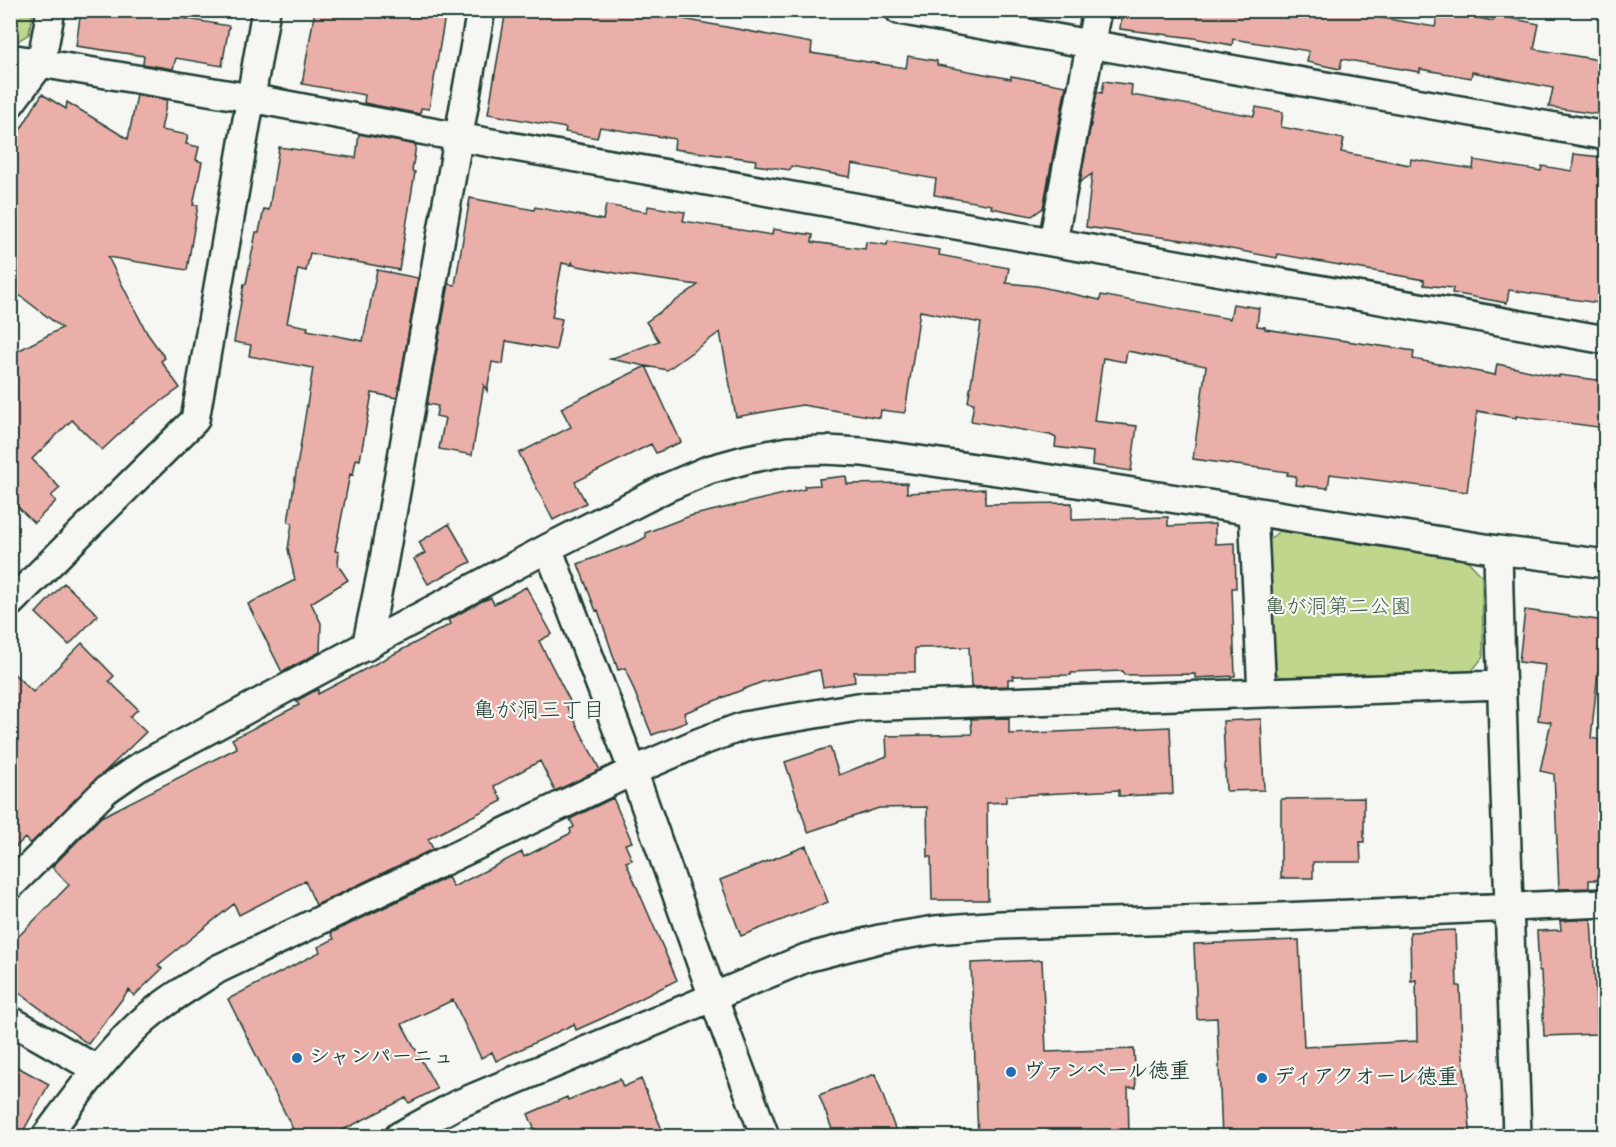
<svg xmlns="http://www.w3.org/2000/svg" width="1616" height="1147" viewBox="0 0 1616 1147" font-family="'Indie Flower','Klee One',sans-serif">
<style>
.green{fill:#bfd68c;stroke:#6f8a60;stroke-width:1.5}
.building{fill:#eaafa8;stroke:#1f3d34;stroke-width:1.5}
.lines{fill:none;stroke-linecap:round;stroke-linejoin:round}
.street-casing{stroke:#1f3d34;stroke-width:32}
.street{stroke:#f6f6f2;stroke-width:27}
.poi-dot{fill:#1f6fb2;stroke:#f6f6f2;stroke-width:2}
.labels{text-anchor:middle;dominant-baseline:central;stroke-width:4.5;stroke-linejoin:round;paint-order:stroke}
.park-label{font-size:21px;fill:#3f5c46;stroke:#f6f6f2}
.poi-label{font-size:21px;font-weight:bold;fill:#1f3d34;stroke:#f6f6f2;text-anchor:start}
.neighbourhood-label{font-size:22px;fill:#1f3d34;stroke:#f6f6f2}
</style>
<rect width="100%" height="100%" fill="#f6f6f2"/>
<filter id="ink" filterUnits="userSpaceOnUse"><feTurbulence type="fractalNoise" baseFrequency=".0167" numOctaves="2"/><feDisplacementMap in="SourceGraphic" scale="12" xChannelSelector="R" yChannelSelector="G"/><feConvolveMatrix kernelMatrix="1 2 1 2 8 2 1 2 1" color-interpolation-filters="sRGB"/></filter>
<g filter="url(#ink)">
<path class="green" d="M10 11H33L29 34 18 41 11 39Z
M1279 531 1467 560 1482 576 1483 657 1472 671 1280 677 1272 667 1268 541Z"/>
<path class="building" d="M81 10H136L229 26 222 66 176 58 173 69 143 64 144 56 76 46Z
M315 10H446L429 109 421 108 420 114 364 103 365 95 302 84Z
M506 10H656V14L812 43 811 53 906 68 908 56 937 61V65L1011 79V76L1066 86 1043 208 1032 216 991 208 992 205 934 195 936 179 852 164 850 177 791 166 790 170 755 165 756 160 674 149 675 139 600 127 597 138 565 132 566 128 488 114Z
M1122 10H1334L1435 27 1439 10H1441L1493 21 1494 15 1539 24 1534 49 1605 61V93L1602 115 1549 107 1553 88 1472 72 1471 78 1420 69V72L1342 59 1340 69 1307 62 1309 51 1233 39 1232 45 1194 38 1120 29Z
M1104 81 1132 85 1131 95 1254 116 1256 107 1283 112 1281 127 1344 139 1341 152 1410 165 1411 159 1473 169 1474 160 1541 171 1542 166 1572 171 1574 154 1601 157 1598 178 1605 179V304L1509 290 1507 303 1452 293 1453 288 1424 285V280L1278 254 1277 258 1190 241 1086 227 1092 174 1080 182 1097 92 1102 93Z
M42 94 66 109 67 102 128 139 137 95 167 100 161 130 188 135 186 144 199 147 196 160 202 162 193 205H198L187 270 108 257 147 333 165 358 161 361 180 388 133 421 102 450 72 420 32 459 60 488 51 496 56 501 34 523 10 499V355L62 328 10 288V147Z
M359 134 416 145 412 171 415 172 399 270 310 253 306 271 298 269 287 323 308 327 307 330 363 341 377 270 418 278 397 398 372 393 360 460 356 459 353 475 350 474 335 551 339 552 338 565 348 580 311 603 321 623 320 652 282 672 248 604 295 580 288 549 292 523 288 522 313 368 249 356 251 345 234 342 244 284H246L256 232H259L264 209 269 210 279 147 356 158Z
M470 198 534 210 535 207 603 220 606 205 647 212 648 206 685 212 683 221 772 235 773 229 813 235 812 242 865 249 866 242 887 245 888 241 940 250 939 255 1009 268 1006 283 1037 286 1100 300 1101 295 1230 319 1233 304 1259 308 1257 326 1265 327V329L1414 351 1413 359 1495 375 1497 364 1559 377V375L1605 381V428L1516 416V418L1477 411 1467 492 1330 474 1328 488 1295 485 1296 476 1287 475 1288 472 1193 459 1206 366 1127 351 1125 362 1103 358 1094 421 1137 426 1131 471 1092 465 1093 452 1055 447 1056 438 1050 435 971 421 974 403 968 402 981 323 920 311 905 413 881 410 880 418 802 405 736 417 720 332 667 370 646 366 681 442 656 453 651 444 575 482 586 503 553 520 519 453 571 427 561 408 646 366 610 359 659 341 646 322 698 285 626 275 573 265 572 261 571 265 562 263 552 317 562 319 556 350 506 341 503 364 492 362 487 391 484 385 472 455 439 449 445 418 436 416 438 406 427 404 449 284 455 285Z
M846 476 847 484 907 483V493L985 489V504L1072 503V520L1168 517V526L1215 524V544L1235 543 1236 588H1232L1235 676 1195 678V674L1124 675 1123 671 1071 673V675L1013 676 1014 679H1008V686L971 687 969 647 915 648V672H854L855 682 823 687 820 670 762 682 684 713 687 722 652 735 625 668 618 670 598 610 596 611 578 564 639 541 646 537 645 533 690 516 805 489 804 486 820 485 819 479Z
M449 524 471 562 428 584 414 559 425 553 419 542Z
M64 583 98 615 69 645 36 613Z
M526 587 552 634 539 641 570 701 566 704 600 770 555 791 540 761 494 786 502 801 428 839 433 849 316 905 305 881 239 915 234 904 158 965 162 969 134 996 129 990 88 1044 10 986V945L69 885 52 867 101 817 231 751 237 748 232 739 299 705 296 701 318 689V694L451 624 448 620 482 601 491 598 494 604Z
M1525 610 1605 621V672L1598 671 1591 738 1605 741V880H1589V888L1559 889 1554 774 1540 771 1551 722 1538 720 1545 665 1519 662Z
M82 643 114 676 109 681 138 709 130 717 146 732 30 844 25 838 10 852V670L33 692Z
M1009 718V734L1170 727 1173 794 1119 796V790L1006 796V802L987 803 988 900H932L931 857H928L927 807 879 808 808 832 785 762 830 747 839 775 887 756 886 736 972 734 971 719Z
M1261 719 1264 790 1226 791 1223 721Z
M613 798 632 842 625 844 632 860 626 862 677 980 603 1018 576 1030 574 1024 496 1061 492 1052 481 1058 453 1000 402 1024 437 1089 409 1103 406 1098 329 1137H297L228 999 320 952 318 947 334 939 331 933 448 877 453 887 522 852 524 857 571 833 570 829 574 827 570 819Z
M1364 798V842H1360L1361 862H1313V878H1281V799Z
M806 846 828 902 741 936 720 880Z
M1591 919 1598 1034 1544 1036 1541 971H1539L1537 931 1561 930 1560 921Z
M1455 930 1457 986H1460L1462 1046 1471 1137H1222L1217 1018 1197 1019 1194 944 1299 940 1304 1047 1417 1041 1416 980 1411 981 1410 932Z
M1042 960 1046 1052 1134 1049 1136 1088H1128L1129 1137H978L971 963Z
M10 1063 49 1084 20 1137H10Z
M875 1074 898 1137H835L819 1095Z
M620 1079 623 1087 641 1079 665 1137H538L528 1114 567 1097 568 1100Z"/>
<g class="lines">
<g class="street-casing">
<path id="street" d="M899 10 1606 136
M10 58 250 98 458 137 1606 340
M10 104 41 63 51 10
M1053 241 1097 10
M1253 511 1262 693
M548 548 633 771 713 997 765 1136
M1498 550C1502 745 1511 941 1517 1136
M10 603 195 420 266 10
M366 647 383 565 481 10
M10 886 106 790 139 767 548 548 668 487 708 470 748 459 788 451 825 450 862 452 1032 476 1498 550 1606 564
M10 1020 96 1069
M46 1136C74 1099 102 1060 136 1027 160 1004 191 986 218 969L633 771 700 742 744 726 857 707 1501 685
M399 1136 456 1105 806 958 879 939 935 930 1001 925 1257 918 1606 903"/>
</g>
<use href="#street" class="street"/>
</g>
</g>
<g class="poi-dot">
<circle cx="297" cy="1058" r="6"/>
<circle cx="1011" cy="1072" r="6"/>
<circle cx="1262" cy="1078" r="6"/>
</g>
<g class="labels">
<g class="park-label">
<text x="1338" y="608">亀が洞第二公園</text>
</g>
<g class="poi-label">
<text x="309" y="1058">シャンパーニュ</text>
<text x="1023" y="1072">ヴァンベール徳重</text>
<text x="1274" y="1078">ディアクオーレ徳重</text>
</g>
<g class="neighbourhood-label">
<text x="539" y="712">亀が洞三丁目</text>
</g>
</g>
<rect width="1616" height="1147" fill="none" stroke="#f6f6f2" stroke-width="36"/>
<rect x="18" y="18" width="1580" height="1111" fill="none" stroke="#1f3d34" stroke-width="2" filter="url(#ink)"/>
</svg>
